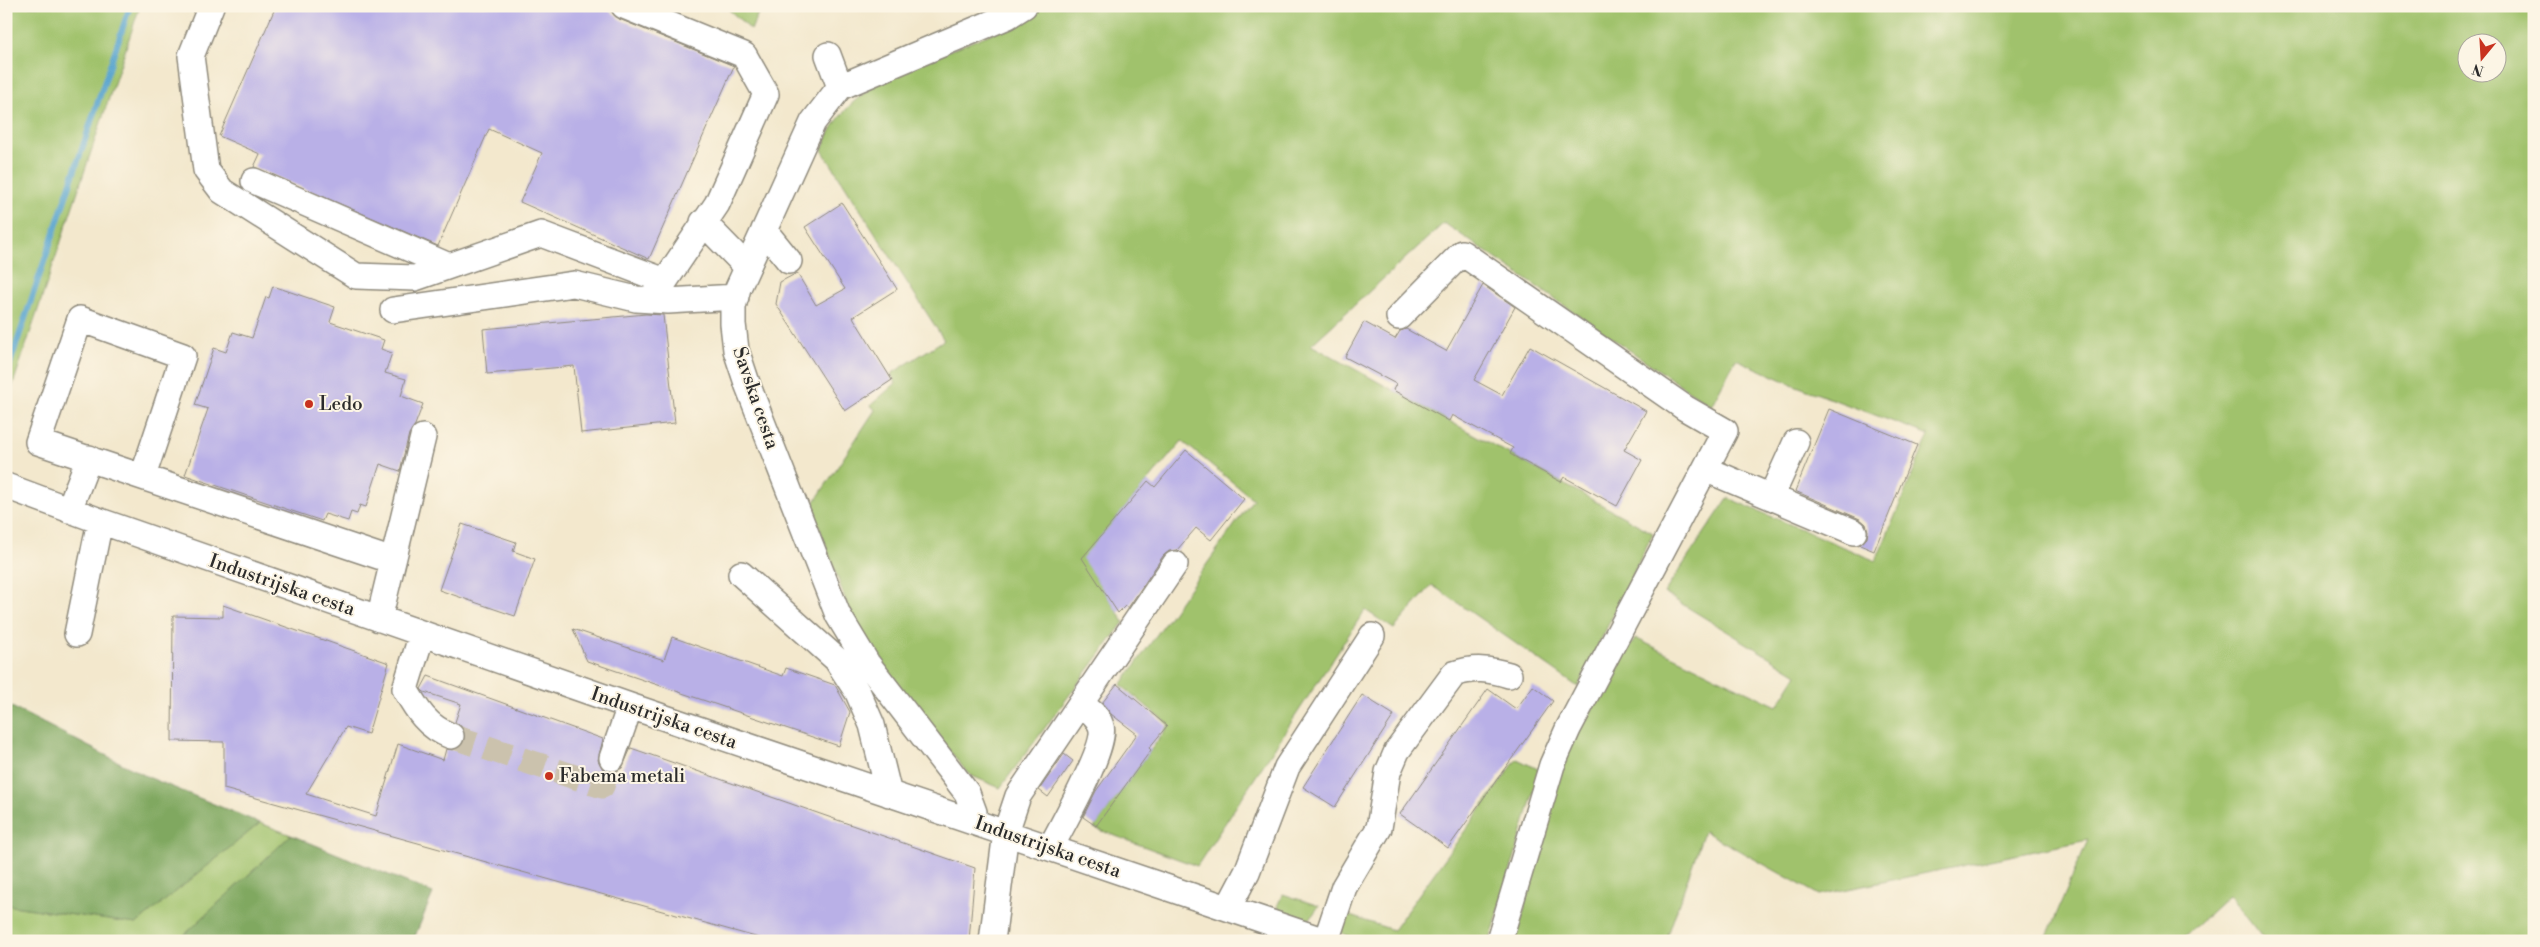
<svg xmlns="http://www.w3.org/2000/svg" width="2540" height="947" viewBox="0 0 2540 947" font-family="'Libre Bodoni',serif">
<style>
.green{fill:#a0c26c;stroke:#66764c;fill-rule:evenodd}
.forest{fill:#80a860;stroke:#566a46}
.lines{fill:none;stroke-linecap:round;stroke-linejoin:round}
.stream{stroke:#54a3ce;stroke-width:6}
.building{fill:#b9b0e7}
.minor-tunnel{stroke:#cbc2ad;stroke-width:25;stroke-dasharray:25 12;stroke-linecap:butt}
.minor-casing{stroke:#8f8a7c;stroke-width:28}
.minor{stroke:#fff;stroke-width:25}
.poi-dot{fill:#c8321e;stroke:#fcf5e5;stroke-width:2}
.labels{text-anchor:middle;dominant-baseline:central;stroke-width:4;stroke-linejoin:round;paint-order:stroke}
.street-label{font-size:19px;fill:#2b2b2b;stroke:#fcf5e5}
.poi-label{font-size:19px;fill:#2b2b2b;stroke:#fcf5e5;text-anchor:start}
</style>
<rect width="100%" height="100%" fill="#fcf5e5"/>
<filter id="ink" filterUnits="userSpaceOnUse"><feTurbulence type="fractalNoise" baseFrequency=".02" numOctaves="2"/><feDisplacementMap in="SourceGraphic" scale="10" xChannelSelector="R" yChannelSelector="G"/><feConvolveMatrix kernelMatrix="1 2 1 2 8 2 1 2 1" color-interpolation-filters="sRGB"/></filter>
<filter id="wash" filterUnits="userSpaceOnUse"><feTurbulence type="fractalNoise" baseFrequency=".0096" numOctaves="4" result="noise"/><feDisplacementMap in="SourceGraphic" scale="20" xChannelSelector="R" yChannelSelector="G"/><feGaussianBlur stdDeviation="1.12" result="paint"/><feColorMatrix in="noise" values="0 0 0 0 0 0 0 0 0 0 0 0 0 0 0 0 0 1.4 0 .05"/><feComposite in="paint" operator="in"/></filter>
<g filter="url(#wash)">
<rect width="100%" height="100%" fill="#f3e8cd"/>
<path class="green" d="M6 6H140L6 405Z
M725 6H761L751 30Z
M1039 6H2534V941H2265L2229 895 2180 941H2045L2088 840 1819 895 1704 831 1666 941H1516L1564 757 1635 638 1777 706 1797 674 1664 593 1728 498 1876 561 1929 435 1794 385 1736 359 1711 406 1444 223 1311 345 1653 533 1578 687 1432 585 1394 629 1365 610 1197 866 1094 828 1169 725 1121 685 1253 499 1182 441 1083 558 1124 622 1000 788 972 776 965 770 883 665 866 639 849 610 812 506 875 410 871 405 896 383 891 374 944 340 822 150C854 59 972 58 1039 6ZM2468 42H2498V72H2468Z
M1517 759 1540 770 1490 941H1362L1341 933 1344 914 1393 930Z
M260 823 291 835 178 941H6V905L136 924Z
M1283 894 1319 906 1309 920 1303 921 1279 910 1278 904Z"/>
<path class="forest" d="M6 704 148 777 260 823 136 924 6 905Z
M291 835 433 893 413 941H178Z"/>
<g class="lines">
<path class="stream" d="M6 375 130 6"/>
</g>
<g id="blocks">
<path class="building" d="M276 6H599L611 11 619 19 734 66 649 259 520 202 542 153 489 129 438 246 254 167 260 154 219 136Z
M842 203 897 289 853 317 892 380 845 411 776 304 780 282 797 273 816 305 845 289 805 227Z
M1483 285 1515 307 1474 380 1502 395 1530 346 1646 411 1624 450 1642 460 1617 506 1564 477 1561 482 1510 454 1513 448 1452 415 1449 421 1393 390 1396 384 1345 357 1364 322 1395 339 1400 331 1406 329 1446 351Z
M273 286 335 307 330 322 384 340 381 349 392 353 385 373 406 379 401 396 423 404 415 425 409 434 400 471 380 464 366 507 360 505 357 514 351 512 348 521 325 514 322 521 185 475 208 409 195 405 214 348 226 352 233 332 252 338 266 297 269 298Z
M646 314 663 315 675 423 581 433 574 366 487 374 483 329Z
M1829 409 1917 445 1874 551 1860 545 1867 538 1868 531 1866 524 1860 519 1795 491Z
M1186 450 1244 499 1211 540 1196 528 1177 550 1169 551 1163 556 1128 608 1125 606 1118 613 1082 558 1148 481 1155 487Z
M462 524 516 542 513 551 535 559 515 616 439 590Z
M223 605 389 663 368 734 346 727 306 794 376 816 398 744 443 760 446 749 453 750 460 747 464 741 465 734 462 727 455 722 461 704 424 692 421 689 428 676 603 739 598 760 602 768 608 772H615L622 768 631 748 975 868 969 941H770L224 789V742L172 741 173 616 223 617Z
M573 629 664 660 672 637 783 676 786 668 835 685 850 712 839 746 587 661Z
M1117 684 1167 726 1149 748 1151 750 1096 826 1083 817 1096 791 1137 734 1111 714 1102 703Z
M1533 686 1553 701 1448 848 1400 814 1488 689 1516 709Z
M1362 695 1394 715 1335 807 1303 787Z
M1064 754 1073 761 1048 797 1039 790Z"/>
</g>
</g>
<g filter="url(#ink)">
<use href="#blocks" fill-opacity="0" stroke="#8f8a7c" stroke-width="1"/>
<g class="lines">
<path class="minor-tunnel" d="M451 736 602 786 612 758"/>
<g class="minor-casing">
<path id="minor" d="M211 6 191 56 206 170 222 191 356 276 415 278 541 234 665 281 717 204 766 94 744 55 624 6
M828 55 840 87
M254 181 449 266
M703 222 746 266
M764 230 789 261
M393 310 574 284 636 299 668 301 736 297
M1399 317 1462 253 1685 408 1725 431 1568 729 1552 765 1499 941
M1705 469 1854 532
M143 476 183 356 80 319 38 442 393 561
M6 486 100 521 630 706 1325 941
M1771 497 1796 442
M69 510 89 458
M741 574 836 659 858 693 872 725 889 794
M379 619 423 437
M77 634 100 521
M422 634 405 689C417 710 427 727 451 736
M612 758 630 706
M972 821 974 812 967 793 867 663 838 615 748 386 736 350 733 324V307L738 288 813 122 840 87 1008 16 1024 6
M1051 847C1062 825 1108 745 1101 726 1098 716 1089 710 1080 704
M1228 908 1247 872 1287 767 1372 636
M992 941 1006 832 1018 796 1175 564
M1326 941 1344 887 1379 828 1388 772 1397 751 1454 674C1474 667 1489 669 1509 675"/>
</g>
<use href="#minor" class="minor"/>
</g>
</g>
<g class="poi-dot">
<circle cx="309" cy="404" r="5"/>
<circle cx="549" cy="776" r="5"/>
</g>
<g class="labels">
<g class="street-label">
<text transform="translate(756 398) rotate(71)">Savska cesta</text>
<text transform="translate(282 585) rotate(19)">Industrijska cesta</text>
<text transform="translate(664 718) rotate(19)">Industrijska cesta</text>
<text transform="translate(1048 847) rotate(19)">Industrijska cesta</text>
</g>
<g class="poi-label">
<text x="319" y="404">Ledo</text>
<text x="559" y="776">Fabema metali</text>
</g>
</g>
<rect width="2540" height="947" fill="none" stroke="#fcf5e5" stroke-width="25"/>
<g transform="translate(2482 58) rotate(198)"><circle r="24" fill="#fcf5e5" stroke="#a8a49b"/>
<path d="M0-4L9 19L0 12L-9 19Z" fill="#c8321e"/>
<text y="-8" font-size="14" font-weight="bold" text-anchor="middle" fill="#2b2b2b">N</text>
</g>
</svg>
